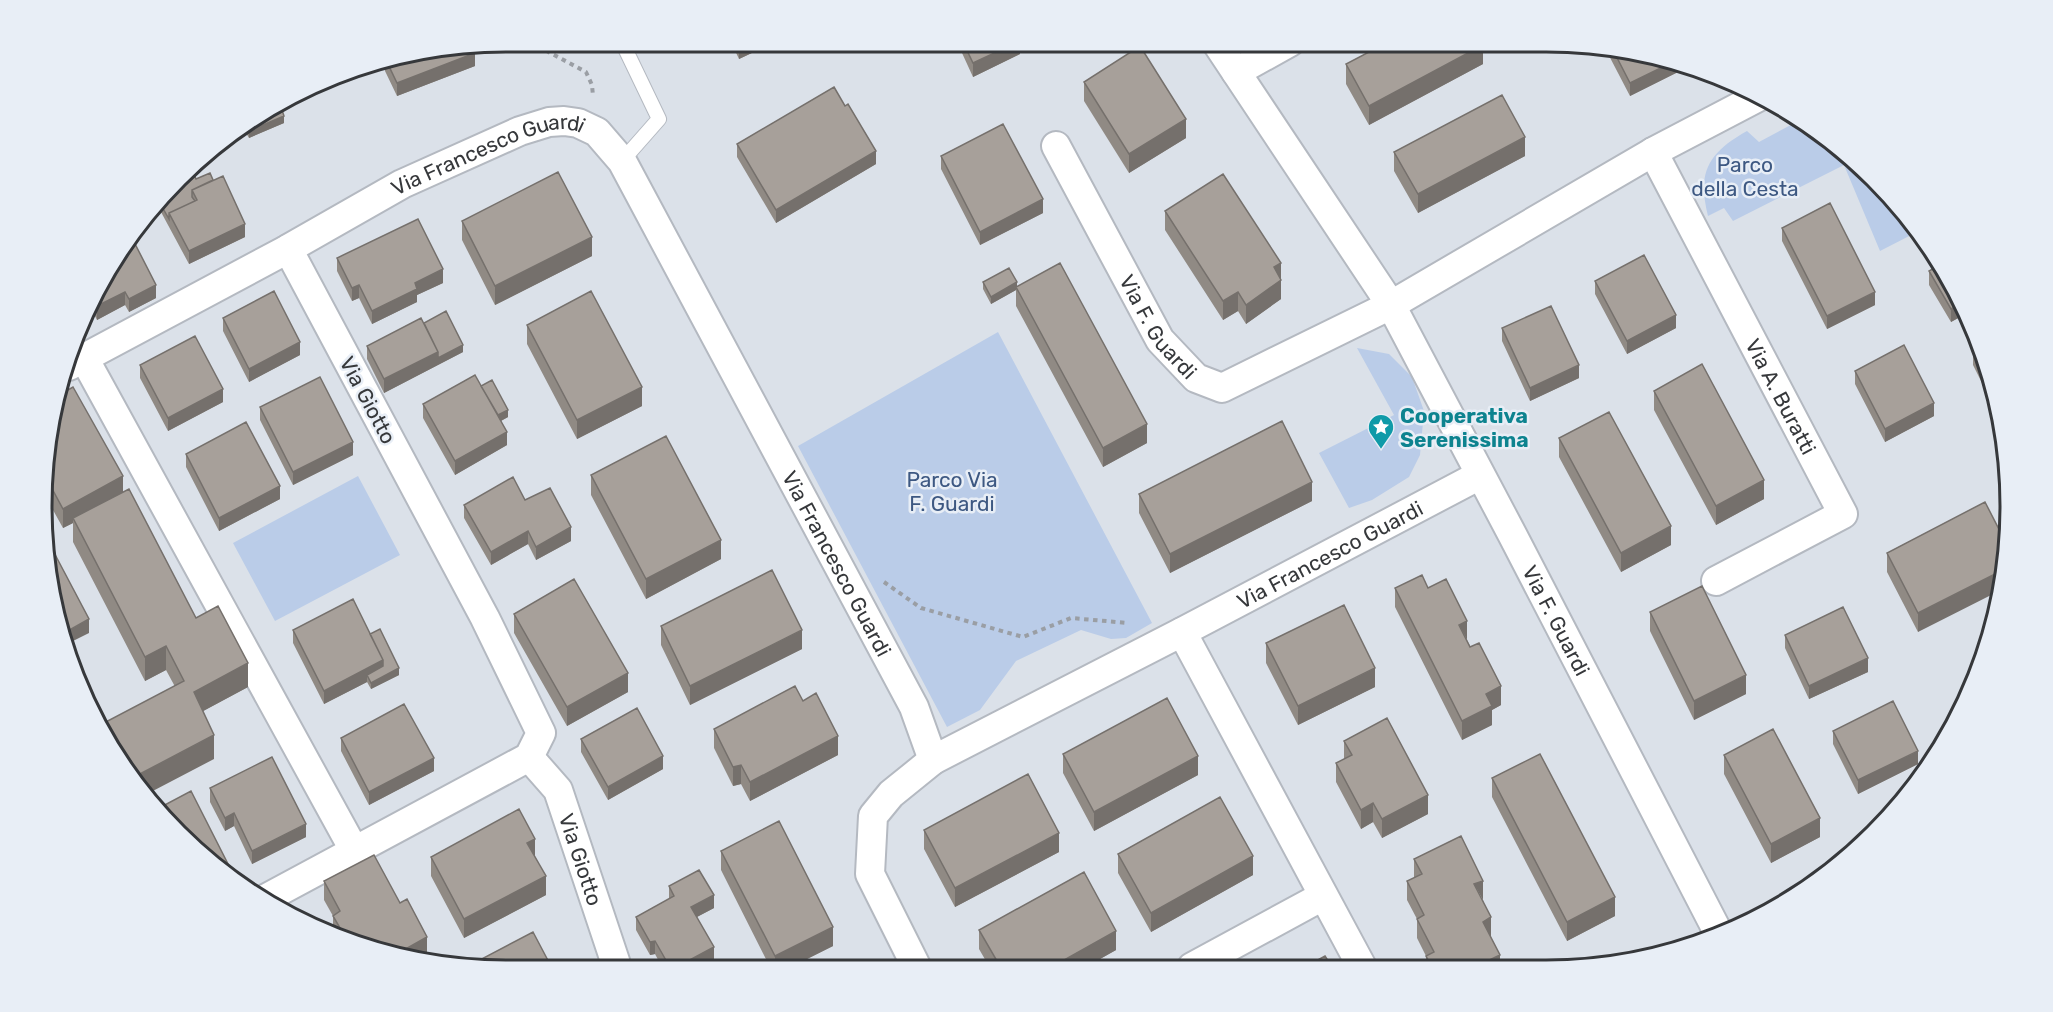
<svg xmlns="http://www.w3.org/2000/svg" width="2053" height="1012" viewBox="0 0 2053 1012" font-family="Rubik,sans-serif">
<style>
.green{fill:#bacce8}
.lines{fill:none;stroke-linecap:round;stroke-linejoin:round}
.service-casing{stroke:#b4b9c1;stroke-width:16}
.minor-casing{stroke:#b4b9c1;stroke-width:32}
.path{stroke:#9a9ea4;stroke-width:4;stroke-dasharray:4.5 4.5;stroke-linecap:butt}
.service{stroke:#fff;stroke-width:14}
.minor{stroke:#fff;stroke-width:28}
.wall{fill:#908a84}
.shaded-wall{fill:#75706c}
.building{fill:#a7a09a;stroke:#75706c;stroke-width:1.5}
.labels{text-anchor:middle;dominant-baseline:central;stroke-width:5;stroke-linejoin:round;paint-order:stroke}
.street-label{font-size:21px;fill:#36383b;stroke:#e8eef6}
.park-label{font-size:21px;fill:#3d5882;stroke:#e8eef6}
.culture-label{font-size:21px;font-weight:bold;fill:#0d838f;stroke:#e8eef6;text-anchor:start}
.rim{fill:none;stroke:#36383b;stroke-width:3}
</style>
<rect width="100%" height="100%" fill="#dbe1e9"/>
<path class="green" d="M1802 119 1875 178 1919 231 1880 251 1844 165 1733 221 1724 208 1708 216C1697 172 1708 153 1747 131L1759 142Z
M998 332 1152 623 1126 638 1111 639 1081 630 1016 661 980 710 947 727 798 446Z
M1357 348 1389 354 1412 377 1424 411 1420 455 1409 477 1372 500 1349 508 1319 453 1394 415Z
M358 476 400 555 275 621 233 543Z"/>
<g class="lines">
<g class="service-casing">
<path id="service" d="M622 42 659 119 622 161"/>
</g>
<g class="minor-casing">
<g id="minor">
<path id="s1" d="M1216 42 1391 305 1513 536 1720 936"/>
<path d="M1236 72 1290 42"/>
<path id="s2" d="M1056 146 1160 340 1196 378 1222 388 1391 305 1653 152 1760 96"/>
<path id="s3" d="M1653 152 1843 514 1716 581"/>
<path d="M84 358 354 850"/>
<path id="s4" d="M69 366 288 249 402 184 520 131 549 122 564 121 578 123 597 132 622 161 914 707 933 760 1182 632 1480 475"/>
<path d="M1182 632 1362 967"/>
<path id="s5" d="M529 757 558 790 618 970"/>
<path d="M263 900 529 757 541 733 485 618 288 249"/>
<path d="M1192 967 1323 896"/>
<path d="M917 968 870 874 873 816 891 794 933 760"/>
</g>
</g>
<path class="path" d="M530 42 586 72 592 85 593 96
M884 582 921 608 1023 637 1071 618 1128 623"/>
<use href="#service" class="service"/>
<use href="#minor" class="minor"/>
</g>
<path class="wall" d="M731 42H775L739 59Z
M957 42H1020V54L973 77Z
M473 48 475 66 397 96 385 71V62Z
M1605 48 1638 51 1688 67 1630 96Z
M1346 64H1483L1369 125 1346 84Z
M1084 82 1186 138 1129 173 1084 101Z
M281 107 284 123 249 138 243 128Z
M737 144 876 164 776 223 737 157Z
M1394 152 1525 156 1418 213 1394 171Z
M941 156 1043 213 980 245 941 169Z
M186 173 196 179 213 180 245 237 189 264 161 212V205L166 203 162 195Z
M1165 211 1281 263V299L1246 324 1238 311 1223 320 1165 230Z
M462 221 592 256 495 305 462 240Z
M1782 228 1875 305 1827 329 1782 241Z
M337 258 443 283 417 295V302L372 324 359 298 352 301 337 271Z
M1929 271 1967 313 1951 322 1929 285Z
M104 274 156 298 129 312 125 305 97 320 91 308Z
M1595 281 1676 328 1627 354 1595 294Z
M983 282 1017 286 1147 443 1103 467 1016 306V290L991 304 983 289Z
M223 318 300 355 249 382 223 331Z
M424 323 463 352 384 393 367 359V346Z
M527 325 642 406 577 439 527 344Z
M1502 328 1579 378 1530 401 1502 341Z
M1981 347 1998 403 1993 405 1973 365V352Z
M140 365 223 402 168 431 140 378Z
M1855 371 1934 416 1885 442 1855 384Z
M481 386 508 417 501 421 507 445 455 475 423 418V404Z
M1654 391 1764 499 1716 525 1654 410Z
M260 407 353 455 293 485 260 420Z
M51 415 123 492 196 618 248 687 203 711 214 759 166 670 145 681 73 542V523L63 528 48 501Z
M1559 438 1671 545 1621 572 1559 457Z
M186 454 280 499 219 531 186 467Z
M591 475 721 559 646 599 591 495Z
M1139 494 1312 501 1170 573 1139 513Z
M525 500 571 541 536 560 528 544 491 565 464 518V505Z
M1985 502 1918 632 1887 572V553Z
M1395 588H1428L1467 640 1501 705 1492 710V725L1462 740 1395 607Z
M1650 612 1746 694 1694 720 1650 631Z
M514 614 628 692 567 726 514 633Z
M661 626 802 649 690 705 661 645Z
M293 630 370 634 399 675 371 689 367 682 324 704 293 643Z
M1785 635 1868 672 1809 699 1785 648Z
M1266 643 1375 687 1298 725 1266 663Z
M803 701 838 755 750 801 741 784 733 786 714 748V729Z
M1833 731 1918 764 1858 794 1833 744Z
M341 738 434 771 369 805 341 751Z
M581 739 663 769 608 800 581 752Z
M1344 741 1428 814 1382 838 1373 822 1361 829 1336 782V763L1344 759Z
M1063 754 1198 775 1094 831 1063 773Z
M1724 755 1820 837 1771 863 1724 774Z
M1492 778 1615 916 1567 941 1492 797Z
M210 788 306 837 252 864 234 826 225 831 210 802Z
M924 830 1059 852 955 907 924 849Z
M721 851 833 946 787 969H771L721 870Z
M1118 854 1253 875 1151 932 1118 873Z
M535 856 546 895 464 938 431 876V857Z
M1414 859 1483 900 1491 937 1500 966 1426 967V956L1417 938V919L1407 900V881L1414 878Z
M324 881 427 956 415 961 333 936V916L324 900Z
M669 886 714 908 697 917 714 960 697 969H663L655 954 650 955 636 930V917L669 899Z
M979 930 1116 950 1084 968H990L979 949Z"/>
<path class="shaded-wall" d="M747 42H775L739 59V46Z
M1018 42H1020V54L973 77V63Z
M1483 45V64L1369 125V106Z
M475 53V66L397 96V83Z
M1673 62 1688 67 1630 96V83Z
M284 116V123L249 138V131Z
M1186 119V138L1129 173V154Z
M1525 137V156L1418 213V194Z
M876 151V164L776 223V210Z
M1043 199V213L980 245V232Z
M245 224V237L189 264V251Z
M592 237V256L495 305V286Z
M1281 263V299L1246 324V305L1274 267Z
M443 269V283L417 295V302L372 324V311L415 283Z
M1017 282V289L1016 287V290L991 304V297Z
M156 285V298L129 312V299Z
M359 285V298L352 301V288Z
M125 292V305L97 320V306Z
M1238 292V311L1223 320V301Z
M1875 292V305L1827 329V316Z
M1962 303 1967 313 1951 322V309Z
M1676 315V328L1627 354V341Z
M300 342V355L249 382V369Z
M463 345V352L384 393V379L438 352Z
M1579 365V378L1530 401V388Z
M642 387V406L577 439V420Z
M223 389V402L168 431V418Z
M1995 391 1998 403 1993 405V392Z
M1934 403V416L1885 442V429Z
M508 410V417L495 424V417Z
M1147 424V443L1103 467V448Z
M507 432V445L455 475V461Z
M353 442V455L293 485V472Z
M123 476V495L73 518V523L63 528V509Z
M1764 480V499L1716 525V506Z
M1312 482V501L1170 573V554Z
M280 486V499L219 531V518Z
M1671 526V545L1621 572V553Z
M571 527V541L536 560V547Z
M528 531V544L491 565V552Z
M721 540V559L646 599V579Z
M2005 569 2003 589 1918 632V613Z
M89 619V633L69 643 66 632Z
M1467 621V640L1459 625Z
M802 630V649L690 705V686Z
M166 646V670L145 681V657Z
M1868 658V672L1809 699V686Z
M383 660V673L367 675V682L324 704V691Z
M248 663V687L194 716V692Z
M399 668V675L371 689V683Z
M1375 668V687L1298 725V706Z
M628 673V692L567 726V707Z
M1746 675V694L1694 720V701Z
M1501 686V705L1492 710V725L1462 740V721L1486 694Z
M214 735V759L149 793 136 776Z
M838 736V755L750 801V782Z
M1918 751V764L1858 794V780Z
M663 756V769L608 800V787Z
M1198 756V775L1094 831V812Z
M434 758V771L369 805V792Z
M741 765V784L733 786V767Z
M1428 795V814L1382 838V819Z
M1373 803V822L1361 829V810Z
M234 813V826L225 831V818Z
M1820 818V837L1771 863V844Z
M306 824V837L252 864V851Z
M1059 833V852L955 907V888Z
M535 839V858L527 843Z
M1253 856V875L1151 932V913Z
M229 866V876L221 870Z
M546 876V895L464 938V919Z
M1483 881V900L1474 884Z
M714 895V908L691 920V907Z
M1615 897V916L1567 941V922Z
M1491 917V936L1483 941V922Z
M833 927V946L787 969H775V956Z
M1116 931V950L1084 968H1050Z
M427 937V956L418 961 395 955Z
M655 941V954L650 955V942Z
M714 947V960L697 969H673Z
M1500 955V966H1477Z"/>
<path class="building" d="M737 42H747L739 46Z
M963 42H1018L973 63Z
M1388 42H1481L1483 45 1369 106 1346 64Z
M1140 46 1186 119 1129 154 1084 82Z
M473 48 475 53 397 83 387 62Z
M1612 48 1638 51 1673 62 1630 83Z
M834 87 845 106 848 104 876 151 776 210 737 144Z
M1502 95 1525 137 1418 194 1394 152Z
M281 107 284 116 249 131 246 126Z
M1003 124 1043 199 980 232 941 156Z
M192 170 196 179 210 173 213 180 192 190V197L195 201 169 213V219L161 205 168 201 165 193 186 173Z
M558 172 592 237 495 286 462 221Z
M1223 174 1281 263 1274 267 1281 280 1246 305 1238 292 1223 301 1165 211Z
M223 176 245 224 189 251 169 213 197 200 192 190Z
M1830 203 1875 292 1827 316 1782 228Z
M418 219 443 269 415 283 417 289 372 311 359 285 352 288 337 258Z
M131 236 156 285 129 299 125 292 97 306 94 301 104 274Z
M1644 255 1676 315 1627 341 1595 281Z
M1060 263 1147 424 1103 448 1016 287Z
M1941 264 1962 303 1951 309 1929 271Z
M1009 268 1017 282 991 297 983 282Z
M274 291 300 342 249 369 223 318Z
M591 291 642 387 577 420 527 325Z
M1551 306 1579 365 1530 388 1502 328Z
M446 311 463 345 438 358V352L424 323Z
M421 318 438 352 384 379 367 346Z
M195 336 223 389 168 418 140 365Z
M1904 345 1934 403 1885 429 1855 371Z
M1981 347 1995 391 1993 392 1973 352Z
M1702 364 1764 480 1716 506 1654 391Z
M475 375 507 432 455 461 423 404Z
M320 377 353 442 293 472 260 407Z
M492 380 508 410 498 415 481 386Z
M73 387 123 476 63 509 49 483 51 415 59 395Z
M1609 412 1671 526 1621 553 1559 438Z
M1282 421 1312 482 1170 554 1139 494Z
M246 422 280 486 219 518 186 454Z
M666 436 721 540 646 579 591 475Z
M513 477 525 500 550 488 571 527 536 547 528 531 491 552 464 505Z
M129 489 196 618 218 606 248 663 194 692 214 735 136 776 100 725 184 681 166 646 145 657 73 518Z
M1985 502 2007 545 2005 569 1918 613 1887 553Z
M50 545 89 619 66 632 46 566 47 547Z
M772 570 802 630 690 686 661 626Z
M1422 575 1428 588 1446 579 1467 621 1459 625 1470 647 1479 643 1501 686 1486 694 1492 706 1462 721 1395 588Z
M574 579 628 673 567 707 514 614Z
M1702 586 1746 675 1694 701 1650 612Z
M353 599 383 660 324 691 293 630Z
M1344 605 1375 668 1298 706 1266 643Z
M1843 607 1868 658 1809 686 1785 635Z
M380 629 399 668 371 683 367 675 383 666V660L370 634Z
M795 686 803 701 816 693 838 736 750 782 741 765 733 767 714 729Z
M1167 698 1198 756 1094 812 1063 754Z
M1893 701 1918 751 1858 780 1833 731Z
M404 704 434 758 369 792 341 738Z
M637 708 663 756 608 787 581 739Z
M1387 718 1428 795 1382 819 1373 803 1361 810 1336 763 1352 755 1344 741Z
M1773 729 1820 818 1771 844 1724 755Z
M1540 754 1615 897 1567 922 1492 778Z
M272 757 306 824 252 851 234 813 225 818 210 788Z
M1028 774 1059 833 955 888 924 830Z
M191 791 229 866 221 870 178 834 159 808Z
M1220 797 1253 856 1151 913 1118 854Z
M519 809 535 839 527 843 546 876 464 919 431 857Z
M779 821 833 927 775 956 721 851Z
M1461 836 1483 881 1474 884 1491 917 1483 922 1500 955 1477 966 1432 967 1426 956 1434 952 1417 919 1424 915 1407 881 1422 874 1414 859Z
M374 855 400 903 407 899 427 937 395 955 347 940 333 916 340 911 324 881Z
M699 870 714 895 691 907 714 947 673 969H671L655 941 650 942 636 917 674 896 669 886Z
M1084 872 1116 931 1050 968H1001L979 930Z
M533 932 553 970H506L473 967 472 964Z
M1325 956 1332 967H1305Z
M1289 960 1293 967H1277Z"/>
<defs>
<g id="sight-pin" transform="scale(1.35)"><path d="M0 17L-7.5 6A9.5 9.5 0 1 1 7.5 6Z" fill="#0f9aa8" stroke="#e8eef6"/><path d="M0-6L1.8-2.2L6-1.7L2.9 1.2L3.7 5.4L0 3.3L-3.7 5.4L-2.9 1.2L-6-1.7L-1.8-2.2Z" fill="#fff"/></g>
</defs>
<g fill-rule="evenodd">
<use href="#sight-pin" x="1381" y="427"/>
</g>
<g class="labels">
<g class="street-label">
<text stroke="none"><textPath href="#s4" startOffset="472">Via Francesco Guardi</textPath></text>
<text stroke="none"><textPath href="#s2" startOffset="208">Via F. Guardi</textPath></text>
<text stroke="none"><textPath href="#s3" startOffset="276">Via A. Buratti</textPath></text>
<text transform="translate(368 400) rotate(62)">Via Giotto</text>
<text stroke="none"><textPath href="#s4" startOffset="1750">Via Francesco Guardi</textPath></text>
<text stroke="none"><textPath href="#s4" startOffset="1084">Via Francesco Guardi</textPath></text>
<text stroke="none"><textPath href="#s1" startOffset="672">Via F. Guardi</textPath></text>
<text stroke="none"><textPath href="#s5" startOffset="117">Via Giotto</textPath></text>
</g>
<g class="park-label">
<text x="1745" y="164">Parco<tspan x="1745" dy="24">della Cesta</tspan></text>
<text x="952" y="479">Parco Via<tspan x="952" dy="24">F. Guardi</tspan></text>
</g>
<g class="culture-label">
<text x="1400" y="415">Cooperativa<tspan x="1400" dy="24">Serenissima</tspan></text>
</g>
</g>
<path d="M0 0H2053V1012H0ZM506 52H1546A454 454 0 0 1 2000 506V506A454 454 0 0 1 1546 960H506A454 454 0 0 1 52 506V506A454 454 0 0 1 506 52Z" fill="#e8eef6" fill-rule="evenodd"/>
<path class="rim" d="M506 52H1546A454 454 0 0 1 2000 506V506A454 454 0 0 1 1546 960H506A454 454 0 0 1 52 506V506A454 454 0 0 1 506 52Z"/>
</svg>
